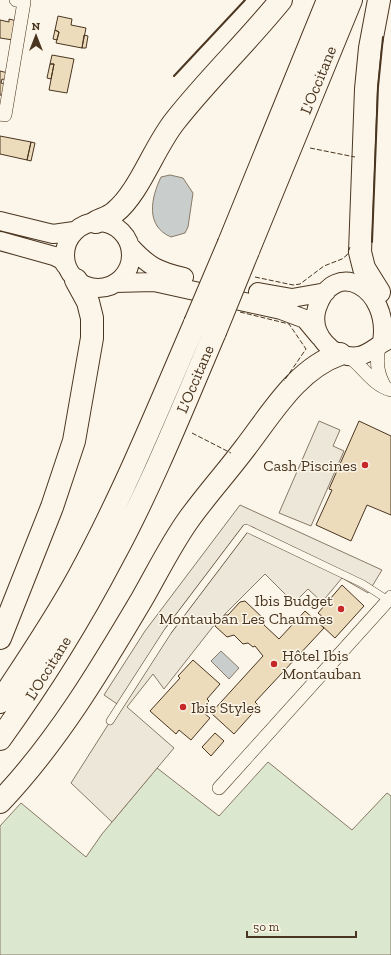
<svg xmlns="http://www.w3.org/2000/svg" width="391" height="955" viewBox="0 0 391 955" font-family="'Zilla Slab',serif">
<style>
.green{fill:#dce7d0;stroke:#887966}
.parking{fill:#ede7d9;stroke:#887966}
.water{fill:#c9cecd;stroke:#887966}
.building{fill:#ecdcbc;stroke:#4a3520}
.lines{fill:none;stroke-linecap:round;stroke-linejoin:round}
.lane-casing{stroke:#4a3520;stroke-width:8}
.street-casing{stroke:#4a3520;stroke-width:14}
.secondary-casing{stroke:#4a3520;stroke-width:20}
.highway-casing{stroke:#4a3520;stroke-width:24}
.lane{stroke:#fbf6e9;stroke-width:7}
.street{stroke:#fbf6e9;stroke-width:13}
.secondary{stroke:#fbf6e9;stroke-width:18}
.highway{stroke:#fbf6e9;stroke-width:22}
.highway-bridge-casing{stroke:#4a3520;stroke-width:24;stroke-linecap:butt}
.highway-bridge{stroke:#fbf6e9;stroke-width:22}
.fence{stroke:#4a3520;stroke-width:1;stroke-dasharray:5 2;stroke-linecap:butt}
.wall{stroke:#4a3520;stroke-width:2}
.poi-dot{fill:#c62828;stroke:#fbf6e9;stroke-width:1.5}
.labels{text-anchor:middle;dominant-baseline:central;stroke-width:3;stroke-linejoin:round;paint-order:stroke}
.street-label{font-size:16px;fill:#4a3520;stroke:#fbf6e9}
.poi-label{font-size:16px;fill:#4a3520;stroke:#fbf6e9;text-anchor:end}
</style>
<rect width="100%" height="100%" fill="#fbf6e9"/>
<path class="green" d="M268 762 352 830 387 793 391 796V955H0V826L21 803 86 857 102 834 157 768 219 816Z"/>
<path class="parking" d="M319 421 340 430 333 446 344 451 311 526 279 513Z
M240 505 382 570 368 593 342 578 322 602 308 589 294 603 265 574 215 624 164 689 153 674 127 707 174 748 112 822 71 783 120 706 104 695 145 631Z"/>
<path class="water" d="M170 175 183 178 193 193 188 227 185 233 171 237C145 226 151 198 161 177Z
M221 651 239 668 229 679 211 661Z"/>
<path class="building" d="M58 16 72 19 71 25 86 28 82 48 56 43 59 32 55 30Z
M9 19 17 21 13 40 0 38V20L9 22Z
M55 30 59 32 57 40 53 39Z
M84 35 88 36 86 48H82Z
M52 55 74 59 67 93 49 90 54 64H50Z
M50 64H54L51 79 47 78Z
M0 71 8 73 7 80 2 79 1 83 8 85 6 96 0 95Z
M0 136 31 142 27 160 0 154Z
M31 142 35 143 31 161 27 160Z
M359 421 391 436V515L367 505 351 541 316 525 332 490 329 489Z
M342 585 364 606 335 638 319 623 324 618 318 613Z
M245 601 265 620 264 625 279 639 305 611 324 628 255 702 259 706 234 734 211 713 263 656 255 646 253 647 248 643 243 644 234 635 227 637 215 626 225 615H228L240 602Z
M193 660 220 684 207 699 209 701 200 710 210 718 191 740 179 730 176 734 150 711 180 678 178 676Z
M215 733 224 741 211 756 202 747Z"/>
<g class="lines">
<g class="lane-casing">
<path id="lane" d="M110 721 168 631 246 528 363 584 388 600"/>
</g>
<g class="street-casing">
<path id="street" d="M0 114 5 115 24 2 16 0
M379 346C376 362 377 373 385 387
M348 356C363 366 372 385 391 390
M219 788 391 597"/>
</g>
<g class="secondary-casing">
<path id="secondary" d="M0 221 53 234 74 231
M65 255a33 33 0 1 1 66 0a33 33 0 1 1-66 0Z
M0 241 54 256 62 260 66 266
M130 246C148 266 158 271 184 277
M115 283 154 282 281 310 305 319 320 337
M258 292 292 298 326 292
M382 342C391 288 334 256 317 308 309 333 332 360 359 356 372 353 379 343 391 339"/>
</g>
<g class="highway-casing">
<path id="highway" d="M379 0 370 48 366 89 360 252 364 268 379 292
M96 222C102 219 110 217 115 212 139 193 154 147 175 121 208 79 247 42 281 0
M229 243 328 0
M248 251 351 0
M0 638 52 507 74 441 92 338V318L88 302 76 280
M0 702C27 661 55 620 79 576 123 495 158 409 195 323
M0 739C42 681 80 620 113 557 152 485 183 407 215 332
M0 802C57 742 100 670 142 599 157 573 171 544 189 519 207 494 227 472 245 448 272 413 297 369 340 354"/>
</g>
<use href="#lane" class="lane"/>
<use href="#street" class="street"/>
<use href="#secondary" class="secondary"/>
<use href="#highway" class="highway"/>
<g class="highway-bridge-casing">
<path id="highway-bridge" d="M195 323 229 243
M215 332 248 251"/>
</g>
<use href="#highway-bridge" class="highway-bridge"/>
<path class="fence" d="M310 148 355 157
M255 277 293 285 300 284 324 266 342 259 347 255 350 247
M240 312 289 324 306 349 284 381
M192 433 231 453"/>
<path class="wall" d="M174 76 245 0
M372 242 378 87 383 37"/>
</g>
<g class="poi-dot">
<circle cx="365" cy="465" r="4"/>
<circle cx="341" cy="609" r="4"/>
<circle cx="274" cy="664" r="4"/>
<circle cx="183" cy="707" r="4"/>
</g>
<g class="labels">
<g class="street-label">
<text transform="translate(318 80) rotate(-68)">L'Occitane</text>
<text transform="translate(195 379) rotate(-67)">L'Occitane</text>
<text transform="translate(48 668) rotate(-58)">L'Occitane</text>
</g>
<g class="poi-label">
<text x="357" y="465">Cash Piscines</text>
<text x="333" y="600">Ibis Budget<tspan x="333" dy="18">Montauban Les Chaumes</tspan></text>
<text x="282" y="655" text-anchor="start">Hôtel Ibis<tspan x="282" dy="18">Montauban</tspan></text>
<text x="191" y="707" text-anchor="start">Ibis Styles</text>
</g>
</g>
<g transform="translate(36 36)" stroke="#fbf6e9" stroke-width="3" paint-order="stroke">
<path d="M0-3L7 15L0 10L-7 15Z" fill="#4a3520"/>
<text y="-6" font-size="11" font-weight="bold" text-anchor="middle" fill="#4a3520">N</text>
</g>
<path d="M247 931v6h109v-6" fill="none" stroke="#4a3520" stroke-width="2"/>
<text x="253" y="931" font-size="12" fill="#4a3520" stroke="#fbf6e9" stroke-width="3" paint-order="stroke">50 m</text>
</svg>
